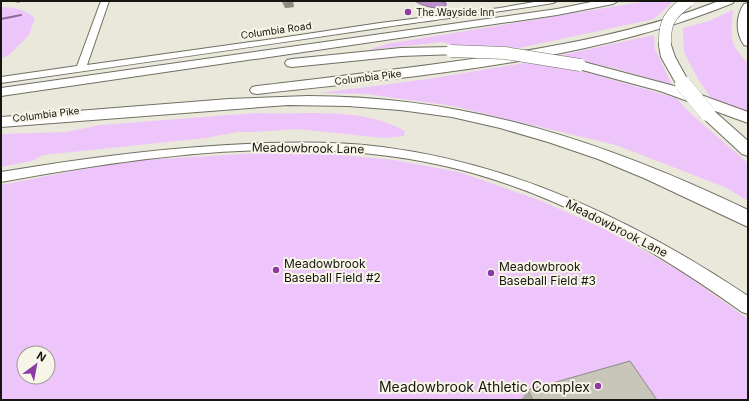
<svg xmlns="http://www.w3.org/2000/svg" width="749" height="401" viewBox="0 0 749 401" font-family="Inter,sans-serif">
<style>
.green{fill:#edc5fb;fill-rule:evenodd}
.water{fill:#bd8fcd;stroke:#8b6b95}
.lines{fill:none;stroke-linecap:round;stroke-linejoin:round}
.stream{stroke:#8b6b95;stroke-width:2}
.minor-casing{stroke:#706f63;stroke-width:2}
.highway-casing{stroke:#706f63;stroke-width:2}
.minor{fill:#fff;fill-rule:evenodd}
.highway{fill:#fff;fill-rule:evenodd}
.highway-bridge-far1-casing{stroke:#706f63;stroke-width:13;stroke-linecap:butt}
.highway-bridge-casing{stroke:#706f63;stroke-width:16;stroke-linecap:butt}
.highway-bridge-far1{stroke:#fff;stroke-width:12}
.highway-bridge{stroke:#fff;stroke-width:16}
.wall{fill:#abaa9e}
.shaded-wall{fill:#8b8b81}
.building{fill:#c7c6b8;stroke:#8b8b81}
.poi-dot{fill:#8d39a7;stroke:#f7f5e7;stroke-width:1.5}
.labels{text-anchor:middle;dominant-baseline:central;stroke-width:4;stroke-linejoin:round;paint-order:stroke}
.far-poi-label{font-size:10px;fill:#161611;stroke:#f7f5e7;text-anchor:start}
.far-street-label{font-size:10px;fill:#161611;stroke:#f7f5e7}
.street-label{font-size:12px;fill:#161611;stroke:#f7f5e7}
.poi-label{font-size:12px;fill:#161611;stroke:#f7f5e7;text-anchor:start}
.near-poi-label{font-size:14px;fill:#161611;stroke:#f7f5e7;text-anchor:end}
</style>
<rect width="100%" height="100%" fill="#e9e8da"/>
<path class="green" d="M647 1H674L654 19 519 48 451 45 443 42 368 50 387 44Z
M1 7C14 7 24 9 35 18L29 35 9 55 1 58Z
M733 10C731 37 728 43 748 63V112L711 98 698 79 684 52 683 28 709 21Z
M654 35 655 49 672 85 614 68 557 56Z
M524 63 547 65 582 71 676 98 691 114 748 163V201L727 188 616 145 453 106 367 94 320 93 428 79Z
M255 113C305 115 360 106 405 131L404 136 384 138 296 129 255 132H237L206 138 43 155 32 161 1 167V134L66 132 100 125Z
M259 153H320L394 160 459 172 539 200 607 230 683 273 748 319V400H1V185L123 161ZM24 353H48V377H24Z"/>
<path class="water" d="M415 1H439L446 3V7C437 10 422 6 415 1Z"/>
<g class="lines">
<path class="stream" d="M1 19 21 15"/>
<g class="minor-casing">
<path id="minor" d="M101 1H109L87 65 280 38 380 23 500 8 540 1H557L553 3C495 13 437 19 379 28 253 47 127 65 1 83V77L77 66Z
M267 143C305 142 344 142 382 147 516 164 637 222 748 296V314L742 312C651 247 554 191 445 166 302 133 143 156 1 182V172C89 157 177 146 267 143Z"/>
</g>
<g class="highway-casing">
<path id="highway" d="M596 1H618L613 4 557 15 1 96V88L557 9Z
M719 1H734L733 3C586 63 414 76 257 94L252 93 250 90 252 87 257 86C331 77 405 69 479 58 561 46 642 31 719 1Z
M748 3V46L744 45C735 32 736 16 744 4Z
M665 41 670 42 675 57 690 84 688 87H679L748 112V123L660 91 575 68 573 65 575 62 580 61 678 87 661 57 659 45 660 42Z
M451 47 456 48 458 51 456 54 401 56 292 67 287 66 285 63 287 60 292 59 401 48Z
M308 96C467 96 606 142 748 210V227L646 179 598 159 548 142 500 128 452 117 400 110 348 106 288 105 1 127V117L229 99Z
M707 108 713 110 748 141V156L742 154 701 116 699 113 701 110Z"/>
</g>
<use href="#minor" class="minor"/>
<use href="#highway" class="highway"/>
<g class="highway-bridge-far1-casing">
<path id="highway-bridge-far1" d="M665 45C664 22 670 14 688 1
M451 51 505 53 580 65"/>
</g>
<g class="highway-bridge-casing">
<path id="highway-bridge" d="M683 84 707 113"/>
</g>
<use href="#highway-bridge-far1" class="highway-bridge-far1"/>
<use href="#highway-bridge" class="highway-bridge"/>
</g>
<path class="wall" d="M281 1H293L294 7 285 8Z
M528 390 657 400H521Z"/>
<path class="shaded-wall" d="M16 1H25L17 3Z
M293 2 294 7 285 8 284 3Z"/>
<path class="building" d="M283 1H293V2L284 3Z
M630 361 657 400H533L528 390Z"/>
<g class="poi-dot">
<circle cx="408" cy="12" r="4"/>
<circle cx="276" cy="270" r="4"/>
<circle cx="491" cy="273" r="4"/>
<circle cx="598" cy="386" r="4"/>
</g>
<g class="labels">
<g class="far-poi-label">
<text x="416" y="12">The Wayside Inn</text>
</g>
<g class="far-street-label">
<text transform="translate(276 30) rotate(-8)">Columbia Road</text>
<text transform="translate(368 77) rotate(-7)">Columbia Pike</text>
<text transform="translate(46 114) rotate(-7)">Columbia Pike</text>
</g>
<g class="street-label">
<text transform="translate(308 148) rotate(1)">Meadowbrook Lane</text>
<text transform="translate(617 228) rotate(27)">Meadowbrook Lane</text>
</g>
<g class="poi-label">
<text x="284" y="263">Meadowbrook<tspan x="284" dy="14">Baseball Field #2</tspan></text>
<text x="499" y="266">Meadowbrook<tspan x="499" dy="14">Baseball Field #3</tspan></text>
</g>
<g class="near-poi-label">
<text x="590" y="386">Meadowbrook Athletic Complex</text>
</g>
</g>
<rect width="749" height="401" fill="none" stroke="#161611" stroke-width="4"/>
<g transform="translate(36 365) rotate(32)"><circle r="19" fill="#f7f5e7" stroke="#9d9c91"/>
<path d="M0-3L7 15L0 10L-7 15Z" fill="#8d39a7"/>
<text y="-6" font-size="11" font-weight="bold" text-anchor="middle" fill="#161611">N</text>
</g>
</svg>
